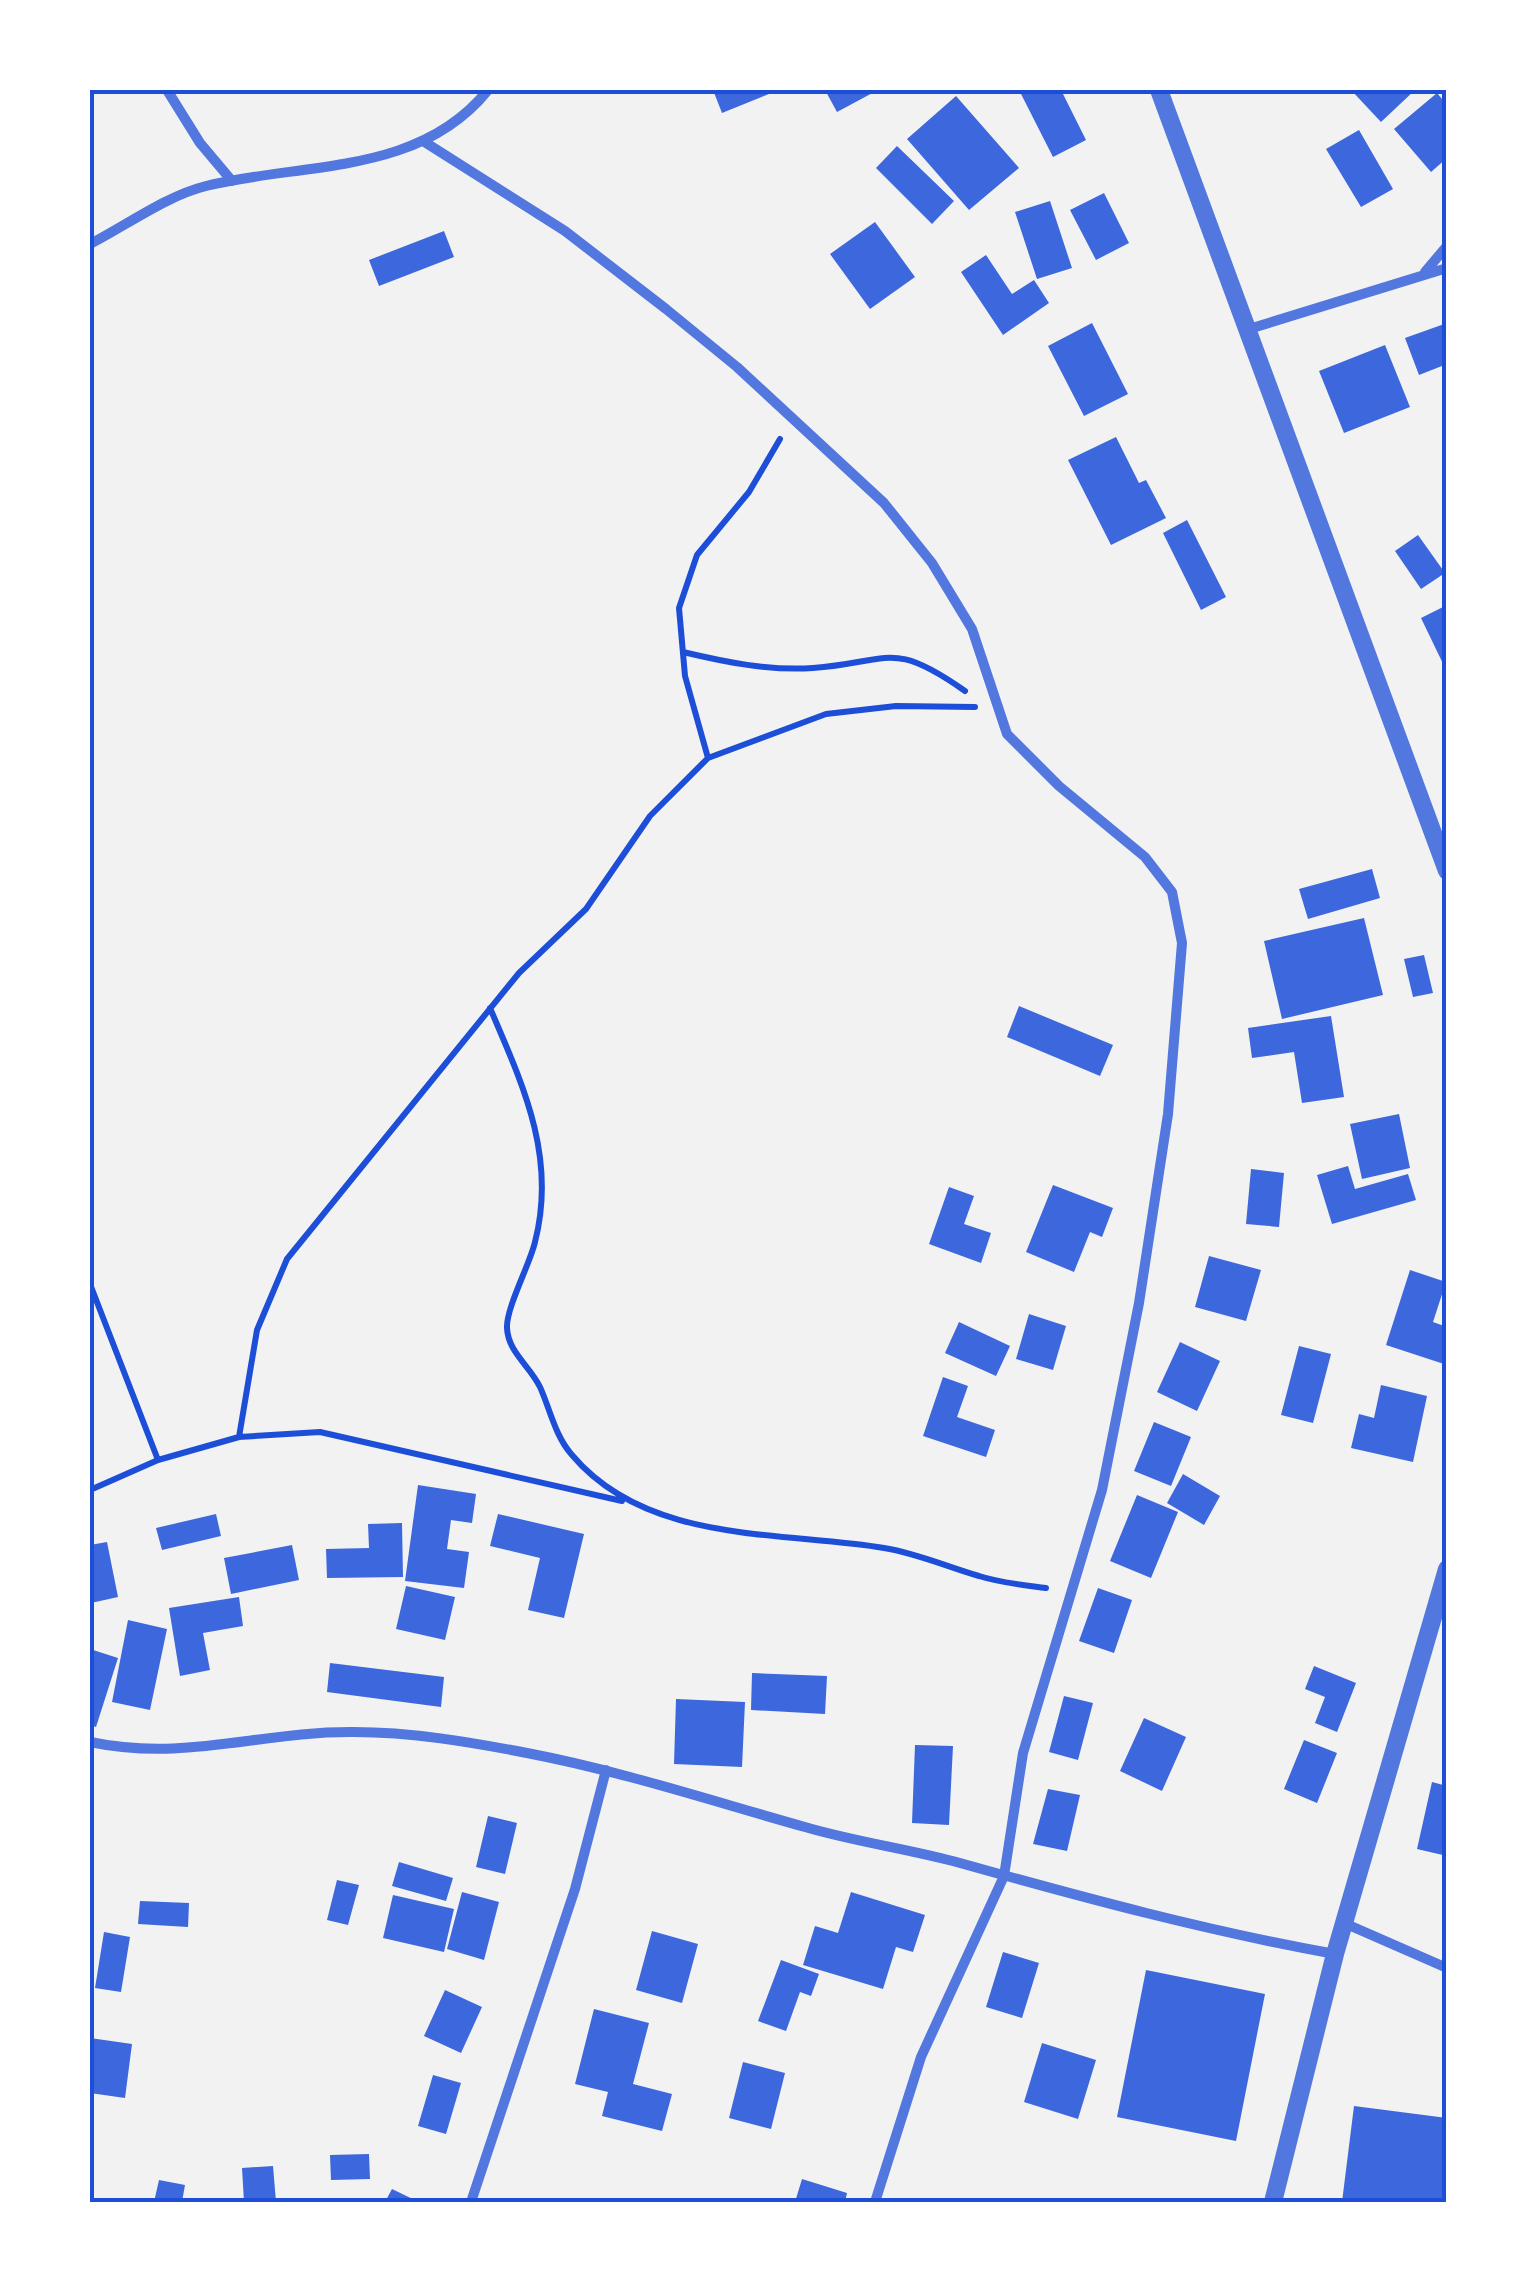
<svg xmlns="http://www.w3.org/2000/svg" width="1537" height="2292" viewBox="0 0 1537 2292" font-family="Figtree,sans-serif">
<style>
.building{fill:#3d67dc}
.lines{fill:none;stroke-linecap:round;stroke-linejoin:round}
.path{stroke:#1d4ed8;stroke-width:6}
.minor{stroke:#5277de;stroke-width:10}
.tertiary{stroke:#5277de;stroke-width:18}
.neatline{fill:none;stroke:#1d4ed8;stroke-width:4}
</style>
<rect width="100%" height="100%" fill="#f2f2f2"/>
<path class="building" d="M713 90H779L722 113Z
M825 90H878L837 112Z
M1019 90H1061L1086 140 1053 157Z
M1351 90H1415L1381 122Z
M1437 93 1447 105V158L1431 172 1394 129Z
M956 96 1019 168 969 210 907 139Z
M1359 130 1393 189 1361 207 1326 149Z
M897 146 954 201 932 224 876 168Z
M1104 193 1129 243 1096 260 1070 210Z
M1050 201 1072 268 1037 279 1015 212Z
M875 222 915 277 870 309 830 254Z
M444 231 454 257 379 286 369 260Z
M986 255 1012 294 1034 280 1049 303 1003 335 961 272Z
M1092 323 1128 394 1084 416 1048 346Z
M1447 323V364L1419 375 1405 338Z
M1385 345 1410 407 1344 433 1319 371Z
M1116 437 1139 483 1146 480 1166 518 1111 545 1068 460Z
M1187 520 1226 597 1201 610 1163 533Z
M1418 535 1445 573 1421 589 1395 551Z
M1447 605V672L1421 618Z
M1372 869 1380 898 1308 919 1299 889Z
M1364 918 1383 995 1282 1019 1264 941Z
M1424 955 1433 993 1413 997 1404 959Z
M1019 1006 1113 1045 1100 1076 1007 1037Z
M1331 1016 1344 1097 1302 1103 1294 1052 1252 1058 1248 1028Z
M1399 1114 1410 1168 1362 1179 1350 1124Z
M1348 1166 1355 1189 1408 1174 1416 1200 1332 1224 1317 1175Z
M1251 1169 1284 1173 1279 1227 1246 1224Z
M1053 1185 1113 1208 1102 1237 1090 1232 1074 1272 1026 1252Z
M949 1187 974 1196 964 1224 991 1233 981 1263 929 1244Z
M1209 1256 1261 1270 1246 1321 1195 1307Z
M1410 1270 1446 1282 1433 1322 1447 1327V1365L1386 1345Z
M1029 1314 1066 1326 1053 1370 1016 1359Z
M959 1322 1010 1346 996 1376 945 1353Z
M1180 1342 1220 1361 1197 1411 1157 1392Z
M1299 1346 1331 1354 1313 1423 1281 1415Z
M943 1377 968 1386 957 1417 995 1430 986 1457 923 1436Z
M1381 1385 1427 1396 1413 1462 1351 1448 1359 1414 1374 1418Z
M1154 1422 1191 1437 1171 1486 1134 1471Z
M1183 1474 1220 1496 1204 1525 1167 1503Z
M418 1485 476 1494 472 1523 451 1520 447 1549 469 1552 464 1588 405 1581Z
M1137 1495 1178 1512 1151 1578 1110 1561Z
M216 1514 221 1536 162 1550 156 1528Z
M498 1514 584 1534 564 1618 528 1610 540 1558 490 1546Z
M402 1523 403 1577 327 1578 326 1549 369 1548 368 1524Z
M107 1542 118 1597 91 1603 90 1545Z
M292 1545 299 1580 231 1594 224 1558Z
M406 1586 455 1597 445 1640 396 1629Z
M1098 1588 1132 1600 1114 1653 1079 1641Z
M239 1597 243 1626 203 1633 210 1670 180 1676 169 1608Z
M128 1620 167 1629 150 1710 112 1702Z
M90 1649 118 1658 96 1727 90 1725Z
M330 1663 444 1677 441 1707 327 1692Z
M1314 1666 1356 1683 1337 1732 1315 1723 1325 1697 1305 1689Z
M752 1673 827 1676 825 1714 751 1710Z
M1064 1696 1093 1703 1078 1760 1049 1752Z
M676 1699 745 1702 742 1767 674 1764Z
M1144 1718 1186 1737 1162 1791 1120 1771Z
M1304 1740 1337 1753 1317 1803 1284 1789Z
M915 1745 953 1746 949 1825 912 1823Z
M1432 1782 1447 1786V1856L1417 1849Z
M1048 1789 1080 1795 1067 1851 1033 1844Z
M488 1816 517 1823 505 1874 476 1867Z
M399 1862 453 1878 446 1901 392 1886Z
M337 1880 359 1885 348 1925 327 1920Z
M462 1892 499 1902 484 1960 447 1949Z
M851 1892 925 1915 913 1952 896 1947 883 1989 803 1965 815 1926 838 1933Z
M393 1895 454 1909 444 1952 383 1938Z
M140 1901 189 1903 188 1927 138 1924Z
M652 1931 698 1944 682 2003 636 1990Z
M104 1932 130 1937 121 1992 95 1988Z
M1003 1952 1039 1963 1022 2018 986 2007Z
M781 1960 819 1974 811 1996 800 1992 786 2031 758 2021Z
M1146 1970 1265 1994 1236 2141 1117 2117Z
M445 1990 482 2007 461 2053 424 2036Z
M594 2009 649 2023 633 2084 672 2094 662 2131 602 2116 608 2092 575 2084Z
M90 2038 132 2044 125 2098 90 2093Z
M1042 2043 1096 2060 1078 2119 1024 2102Z
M743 2062 785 2073 771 2129 729 2118Z
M433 2075 461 2083 446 2134 418 2126Z
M1354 2106 1447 2118V2202H1342Z
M369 2154 370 2179 331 2180 330 2155Z
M273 2166 276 2202H244L242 2168Z
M802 2179 847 2193 845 2202H795Z
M159 2180 185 2185 182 2202H154Z
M392 2189 419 2202H385Z"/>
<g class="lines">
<path class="path" d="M683 652C725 662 769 671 813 668 891 662 891 639 965 691
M708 758 685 676 679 608 697 555 749 492 780 439
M490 1008C523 1085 557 1157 535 1242 530 1264 506 1308 507 1328 508 1352 530 1366 540 1387 550 1409 555 1436 572 1455 647 1544 780 1531 884 1548 916 1553 948 1567 979 1576 1001 1583 1024 1585 1046 1588
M90 1284 158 1460
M239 1437 257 1330 287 1259 519 973 586 909 650 816 708 758 826 714 896 706 975 707
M90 1490 158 1460 239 1437 320 1432 622 1501"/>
<path class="minor" d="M167 90 200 143 232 181
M423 141 565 231 666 309 737 367 884 503 932 563 972 629 1007 734 1059 786 1145 857 1172 892 1182 943 1168 1114 1139 1303 1102 1490 1023 1753 1004 1876 921 2057 875 2202
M90 244C127 225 166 196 206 186 303 162 419 176 488 90
M1425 272 1447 246
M1249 329 1447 268
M90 1742C186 1762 261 1731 354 1732 411 1732 470 1742 527 1753 621 1771 712 1801 805 1827 856 1842 909 1849 960 1863 1085 1898 1207 1931 1335 1954
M1344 1923 1447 1968
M471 2202 575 1889 606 1770"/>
<path class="tertiary" d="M1159 90 1447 871
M1273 2202 1335 1954 1447 1569"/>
</g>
<rect width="1537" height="2292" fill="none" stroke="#ffffff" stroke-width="185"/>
<rect x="92" y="92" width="1352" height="2108" class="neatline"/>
</svg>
